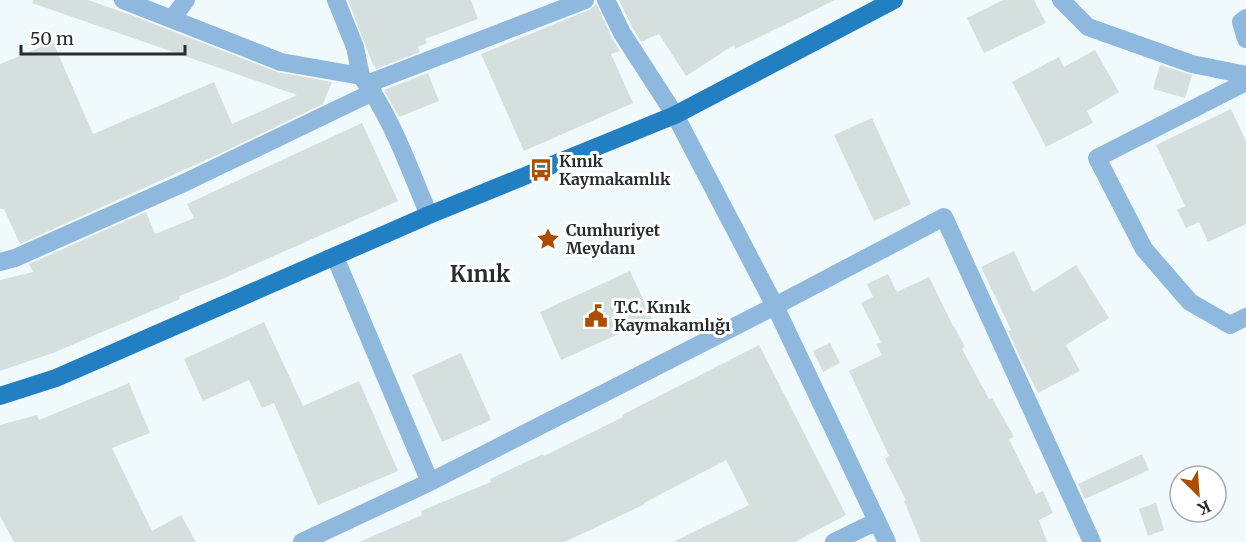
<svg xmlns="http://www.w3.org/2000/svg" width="1246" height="542" viewBox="0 0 1246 542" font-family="Merriweather,serif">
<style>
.building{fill:#d5dfdd}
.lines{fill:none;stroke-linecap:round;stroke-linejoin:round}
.minor{stroke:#8eb8de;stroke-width:18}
.major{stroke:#227fc2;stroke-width:18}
.labels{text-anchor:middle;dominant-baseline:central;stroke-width:6;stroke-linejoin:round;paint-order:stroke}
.poi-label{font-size:16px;font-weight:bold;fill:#282c2d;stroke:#fff;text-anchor:start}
.district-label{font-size:22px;font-weight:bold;fill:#282c2d;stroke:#fff}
</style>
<rect width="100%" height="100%" fill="#f0fafd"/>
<path class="building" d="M33 0H88L131 15 277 72 332 82 323 104 217 155 20 244 4 209H0V64L53 42 93 134 214 82 232 124 297 95 32 3Z
M348 0H471L478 19 425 39 427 43 418 47 420 52 376 69 374 64 373 65Z
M619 0H835L735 49 734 45 686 76 659 34 641 42 632 27Z
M1003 0H1034L1046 23 984 53 967 18Z
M596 3 612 38 620 51 611 54 633 103 524 151 481 54 589 10 593 7Z
M1095 50 1119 92 1087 111 1093 123 1046 147 1012 82 1059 57 1064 67Z
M1160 65 1192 75 1185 98 1153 89Z
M428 73 439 101 399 117 384 90Z
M1231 109 1246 141V224L1208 242 1199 222 1186 228 1177 210 1185 206 1156 145Z
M872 118 911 204 874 221 834 135Z
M362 123 398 201 222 279 179 296 180 299 53 353 0 371V280L33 272 29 264 146 212 155 234 194 218 187 204Z
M1014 251 1033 292 1076 265 1109 318 1066 345 1080 371 1038 393 1021 359 1008 331 1011 330 981 267Z
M630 271 652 319 561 360 540 312Z
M888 274 897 292 929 277 953 326H954L965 347 962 349 989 399 992 398 1014 437 1009 439 1036 494 1043 491 1053 513 1039 520 1047 542H921L904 501 906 500 885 459 889 456 849 371 882 355 876 344 881 342 861 303 873 297 867 284Z
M264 322 303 406 359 381 398 471 318 505 274 403 262 408 249 380 203 401 184 359Z
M830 343 840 363 823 372 813 351Z
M759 345 846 515 795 542H673L749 505 726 460 644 503 645 504 565 542H359L422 515 421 511 491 482 490 479 543 454 544 456 623 417 622 415Z
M461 353 491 420 442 442 412 375Z
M129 383 150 433 112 448 152 531 181 515 196 542H14L0 516V425L37 415 39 420Z
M1142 454 1149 470 1085 499 1078 484Z
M1156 503 1164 530 1148 536 1139 509Z"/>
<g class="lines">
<path class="minor" d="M123 0 281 62 361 76C392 117 409 168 429 215
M336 0 355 47 361 76
M606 0 622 33 675 115 775 306 887 542
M1061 0 1088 27 1192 64 1246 75
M1246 18 1241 22 1246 39
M172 19 186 0
M1246 82 1097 158 1144 249 1190 302 1230 325 1246 317
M367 84 585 0
M335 257 430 482
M0 262 15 258 186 182 373 92
M302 542 430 482 775 306 944 217 1092 542
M834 542 877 521"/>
<path class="major" d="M0 396 56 378 429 215 675 115 894 0"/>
</g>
<defs>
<g id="bus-bare" transform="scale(1.8)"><path d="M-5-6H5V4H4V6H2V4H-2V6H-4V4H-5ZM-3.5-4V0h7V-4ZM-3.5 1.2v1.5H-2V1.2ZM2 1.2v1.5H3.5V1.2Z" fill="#ad4d00" stroke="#fff" stroke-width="2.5" paint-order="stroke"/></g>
<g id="sight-bare" transform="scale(1.8)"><path d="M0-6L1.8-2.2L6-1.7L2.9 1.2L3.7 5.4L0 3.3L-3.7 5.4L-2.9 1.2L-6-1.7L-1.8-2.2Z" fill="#ad4d00" stroke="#fff" stroke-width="2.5" paint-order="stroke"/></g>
<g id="civic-bare" transform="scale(1.8)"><path d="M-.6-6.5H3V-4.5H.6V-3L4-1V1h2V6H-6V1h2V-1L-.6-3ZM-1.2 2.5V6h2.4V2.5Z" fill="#ad4d00" stroke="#fff" stroke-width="2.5" paint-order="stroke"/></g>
</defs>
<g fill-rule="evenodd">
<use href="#bus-bare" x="541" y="170"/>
<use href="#sight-bare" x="548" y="239"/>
<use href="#civic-bare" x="596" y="316"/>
</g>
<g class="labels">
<g class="poi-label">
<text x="559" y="161">Kınık<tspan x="559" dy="18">Kaymakamlık</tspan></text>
<text x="566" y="230">Cumhuriyet<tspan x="566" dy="18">Meydanı</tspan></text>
<text x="614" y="307">T.C. Kınık<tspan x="614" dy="18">Kaymakamlığı</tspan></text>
</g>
<g class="district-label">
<text x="480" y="274">Kınık</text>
</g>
</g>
<g transform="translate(1198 494) rotate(155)"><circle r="28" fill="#ffffff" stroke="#a9abab" stroke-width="1.5"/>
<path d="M0-4.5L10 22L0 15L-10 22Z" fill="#ad4d00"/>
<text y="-9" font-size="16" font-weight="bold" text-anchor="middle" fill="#282c2d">K</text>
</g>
<path d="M21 45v9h164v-9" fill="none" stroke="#282c2d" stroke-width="3"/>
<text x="30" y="45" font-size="18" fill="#282c2d" stroke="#ffffff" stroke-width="4.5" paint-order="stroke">50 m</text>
</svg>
